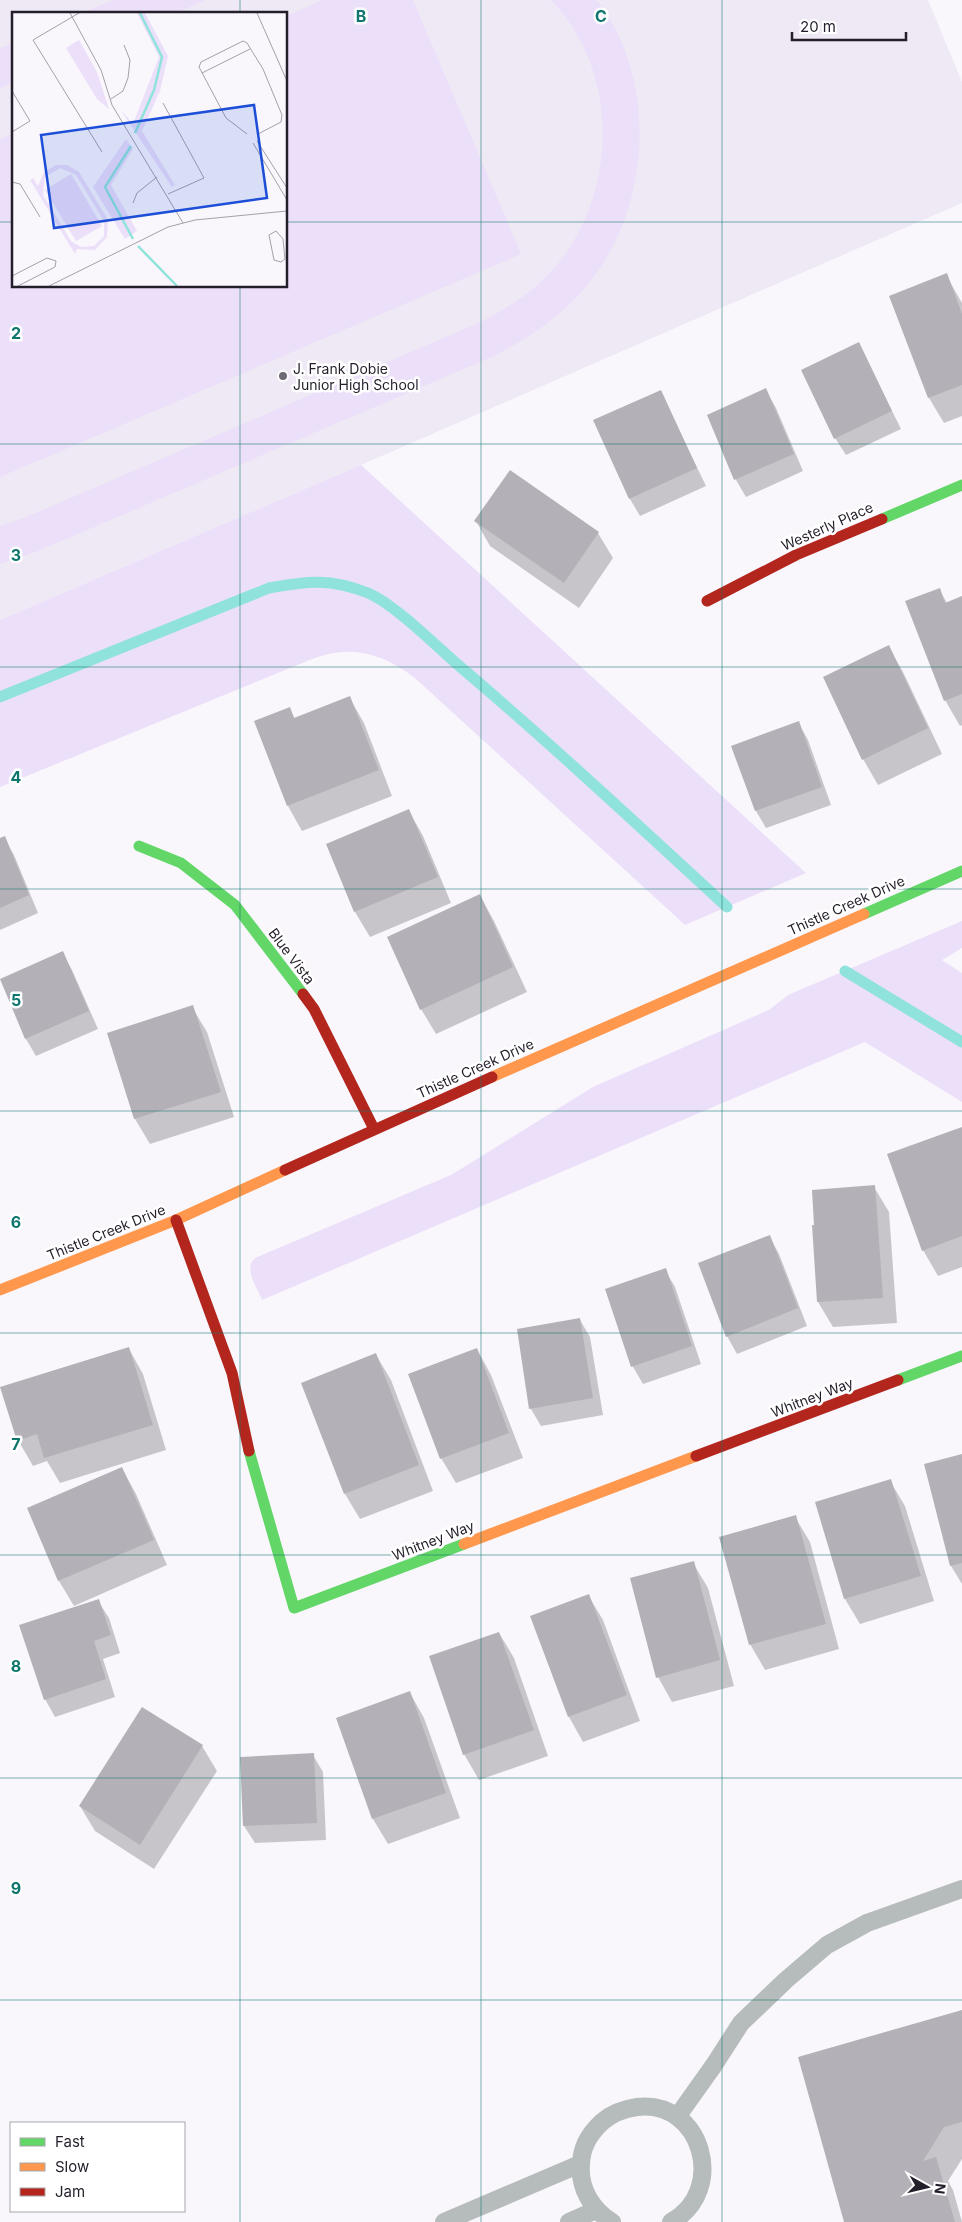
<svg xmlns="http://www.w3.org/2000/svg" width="962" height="2222" viewBox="0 0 962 2222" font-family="Inter,sans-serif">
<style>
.built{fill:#eee9f5;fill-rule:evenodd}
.green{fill:#ebdff9}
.shadow{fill:#0003}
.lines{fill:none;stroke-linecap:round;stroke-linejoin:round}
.stream{stroke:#90e3dc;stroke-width:11}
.building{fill:#b3b0b7}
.lane{stroke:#b6bcbb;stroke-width:18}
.fast{stroke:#63d668;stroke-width:11}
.slow{stroke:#ff974d;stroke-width:11}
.jam{stroke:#b3261e;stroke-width:11}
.grid{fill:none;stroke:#0f766e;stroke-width:1;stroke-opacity:0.55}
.poi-dot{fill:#6f6a74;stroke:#fff;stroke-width:2}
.labels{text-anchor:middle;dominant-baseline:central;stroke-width:5;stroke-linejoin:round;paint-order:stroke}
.poi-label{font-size:14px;fill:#241e2b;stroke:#fff;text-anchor:start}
.street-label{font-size:14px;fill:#241e2b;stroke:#fff}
.inset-river{fill:none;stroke:#90e3dc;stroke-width:2.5}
.inset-road{fill:none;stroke:#a4a0a8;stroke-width:1}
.view{fill:#1d4ed8;fill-opacity:0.15;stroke:#1d4ed8;stroke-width:2.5}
.inset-edge{fill:none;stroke:#241e2b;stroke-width:2.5}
.grid-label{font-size:16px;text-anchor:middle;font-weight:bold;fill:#0f766e;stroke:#fff;stroke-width:5;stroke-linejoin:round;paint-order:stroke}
</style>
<rect width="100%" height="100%" fill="#f9f7fc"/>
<path class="built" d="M0 0H928L962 82V203L361 465 0 620ZM14 14H286V286H14Z"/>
<path class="green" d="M113 0H206L174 14H81Z
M323 0H413L521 254 0 477V139L14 133V286H286V16Z
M551 0H597C660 82 651 214 583 290 558 318 529 338 496 355L38 551 0 564V526L24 518 481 322C510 307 536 290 557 265 618 191 620 71 551 0Z
M14 43V82L0 88V48Z
M361 465 806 873 685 925 415 678C381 653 353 644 312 659L0 787V620Z
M962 921V948L942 960 962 973V1102L865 1042 262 1300C257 1287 243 1269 255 1258L451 1175 593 1087 769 1010 788 995Z"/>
<path class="shadow" d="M946 275 962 303V416L944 423 929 398 890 297Z
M859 344 901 429 846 455 835 438Z
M766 390 776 408 803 471 746 497 736 480 708 415Z
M660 391 706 486 640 516 630 499 594 421Z
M476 521 598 533 613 558 579 608 490 546Z
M939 589 947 603 962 597V725L960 726 945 700Z
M888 646 903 672 942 754 878 785 863 759 824 677Z
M349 697 364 723 392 796 302 831 288 806 256 722 289 708 295 719Z
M798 722 808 740 831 805 766 828 756 811 732 747Z
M409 811 423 836 451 903 370 937 355 912 328 845Z
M4 838 14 855 38 913 0 930V840Z
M480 896 494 921 527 992 436 1034 421 1009Z
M62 953 72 970 98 1029 36 1056 26 1039 1 980Z
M192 1007 207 1032 234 1117 150 1144 135 1119 108 1034Z
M962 1128V1267L938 1276 923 1250Z
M874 1187 889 1212 897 1323 833 1327 818 1302Z
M769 1236 779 1254 807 1326 737 1354 727 1336Z
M665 1270 675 1287 701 1364 643 1384 633 1367 606 1290Z
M580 1320 590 1337 603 1415 541 1426 531 1409Z
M129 1349 143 1374 166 1450 60 1483 47 1461 33 1466 18 1440Z
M477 1349 491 1375 523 1458 456 1483 441 1458Z
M376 1355 391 1380 433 1491 360 1519 345 1494 303 1383Z
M962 1455V1584L951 1566Z
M122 1468 136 1494 167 1565 74 1606 59 1581 28 1509Z
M890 1481 905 1506 934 1601 860 1624 845 1599 816 1503Z
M795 1517 810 1542 839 1649 765 1670 750 1644Z
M693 1563 708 1588 734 1686 672 1702 658 1677Z
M588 1595 603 1620 640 1721 583 1742 569 1717 531 1617Z
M98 1601 109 1618 120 1653 103 1659 115 1697 55 1717 45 1699Z
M499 1633 514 1658 548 1756 479 1780 464 1754Z
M410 1693 424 1718 460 1818 388 1844 373 1819 338 1719Z
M202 1746 217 1771 154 1869 95 1831 80 1806Z
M313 1755 323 1772 326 1840 255 1843 244 1826Z
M962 2011V2159L948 2181 953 2190 962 2222H846Z"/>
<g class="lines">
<path class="stream" d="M0 697 269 588C308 581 330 578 368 593 394 604 434 644 457 664 549 742 638 825 727 907
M845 971 962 1042"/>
</g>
<path class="building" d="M947 273 962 314V385L928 398 889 296Z
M859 342 892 411 834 439 801 370Z
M766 388 794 454 734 480 707 415Z
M661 390 697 468 629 499 593 420Z
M510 470 599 532 564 583 474 521Z
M940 588 945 603 962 596V694L944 701 905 601Z
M889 645 928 728 862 760 823 677Z
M350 696 379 770 287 806 254 721 290 707 294 718Z
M799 721 822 787 755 811 731 746Z
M409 809 438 877 354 912 326 844Z
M5 836 29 895 0 908V838Z
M480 894 513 967 420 1010 387 937Z
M63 951 89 1011 25 1039 0 979Z
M193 1005 221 1092 134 1119 107 1033Z
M962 1127V1236L922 1251 887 1154Z
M875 1185 883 1298 817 1302 812 1225H814L812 1190Z
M770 1235 798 1308 726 1337 698 1263Z
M666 1268 692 1346 631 1367 605 1289Z
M580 1318 593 1398 529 1409 517 1329Z
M129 1347 153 1425 44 1458 37 1434 17 1441 0 1387Z
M477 1348 509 1433 440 1459 408 1374Z
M376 1353 419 1465 344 1494 301 1383Z
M962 1454V1563L950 1566 924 1464Z
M122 1467 154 1540 58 1581 27 1508Z
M891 1479 921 1576 844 1599 815 1502Z
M796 1515 826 1624 749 1645 719 1537Z
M694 1561 720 1660 656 1678 630 1578Z
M589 1594 627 1695 568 1717 530 1616Z
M99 1599 111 1635 94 1641 106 1679 44 1700 19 1625Z
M499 1632 534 1730 463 1755 429 1656Z
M410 1691 446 1793 372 1819 336 1718Z
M142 1707 203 1745 140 1845 79 1806Z
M314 1753 317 1823 243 1826 240 1757Z
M962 2010V2122L944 2127 923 2161 936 2157 955 2222H844L798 2057Z"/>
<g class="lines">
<path class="lane" d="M677 2117 714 2065 741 2023 786 1980 827 1945 867 1923 962 1889
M444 2222 580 2164
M569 2222 596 2210
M612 2222C592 2210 579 2188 581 2165 581 2147 590 2133 602 2122 612 2113 623 2109 637 2107 702 2099 728 2191 671 2222"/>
<path class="fast" d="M882 519 962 485
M139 846 181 863 235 905 303 994
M864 914 962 871
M898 1380 962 1356
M249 1451 294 1608 464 1544"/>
<path class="slow" d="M492 1077 864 914
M0 1290 176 1220 285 1170
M464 1544 696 1456"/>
<path class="jam" d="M707 601 796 555 882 519
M303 994 314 1009 374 1129
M285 1170 492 1077
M176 1220 232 1373 249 1451
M696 1456 898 1380"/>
</g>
<path class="grid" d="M240 0V14M481 0V2222M722 0V2222M0 222H14M286 222H962M240 286V2222M0 444H962M0 667H962M0 889H962M0 1111H962M0 1333H962M0 1555H962M0 1778H962M0 2000H962"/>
<circle class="poi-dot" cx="283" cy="376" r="5"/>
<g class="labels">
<g class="poi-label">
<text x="293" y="368">J. Frank Dobie<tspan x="293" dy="16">Junior High School</tspan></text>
</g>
<g class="street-label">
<text transform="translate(827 526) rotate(-24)">Westerly Place</text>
<text transform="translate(846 905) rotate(-24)">Thistle Creek Drive</text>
<text transform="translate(292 956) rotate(53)">Blue Vista</text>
<text transform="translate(475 1068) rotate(-24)">Thistle Creek Drive</text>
<text transform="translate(106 1232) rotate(-22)">Thistle Creek Drive</text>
<text transform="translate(812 1397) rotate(-21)">Whitney Way</text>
<text transform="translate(433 1540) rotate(-21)">Whitney Way</text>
</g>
</g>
<g transform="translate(12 12)">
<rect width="275" height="275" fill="#f9f7fc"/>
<path d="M125 1H133L156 44 148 79 130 119 163 173 160 175 108 97 121 112 147 45ZM67 28 85 60 97 97 85 87 54 36ZM114 127 121 137 99 173 125 219 113 227 81 175ZM44 153H55L67 160 96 208 95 225 83 238 65 237 63 242 18 168 21 166 26 174 32 160ZM48 156 64 163 92 209V224L82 234 69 235 59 229 31 183 33 165ZM59 162 90 214 64 229 33 178Z" fill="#ebdff9" fill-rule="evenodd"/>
<path class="inset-river" d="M123 121 142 78 150 45 128 1M119 134 93 175 121 227M126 234 165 274"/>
<path class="inset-road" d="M58 1 89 58 100 93 171 211M67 1 21 28 90 140M245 1 275 69M190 61 238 37M0 79 18 109 0 120M99 87 111 79 116 66 118 48 112 33M151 91 192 166 156 182M235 122 214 106 187 55 189 50 231 29 235 31 251 57 270 103 269 110 246 122M245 129 275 176M241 131 275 188M0 170 8 172 28 205M121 191 125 181 145 165M264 219 271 227 273 247 269 250 262 248 257 223ZM0 264 35 246 44 249 43 255 6 274M37 274 156 215 183 208 275 199"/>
<path class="view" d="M242 93 255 186 42 216 29 123Z"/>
<rect width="275" height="275" class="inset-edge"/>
</g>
<g class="grid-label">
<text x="361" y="22">B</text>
<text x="601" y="22">C</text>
<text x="16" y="339">2</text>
<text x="16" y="561">3</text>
<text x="16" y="783">4</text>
<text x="16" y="1006">5</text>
<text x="16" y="1228">6</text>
<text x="16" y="1450">7</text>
<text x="16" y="1672">8</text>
<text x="16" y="1894">9</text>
</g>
<rect x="10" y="2122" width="175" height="90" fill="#ffffff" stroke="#a7a5aa"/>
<rect x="20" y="2138" width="25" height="8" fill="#63d668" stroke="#a7a5aa"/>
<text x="55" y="2147" font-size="15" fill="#241e2b">Fast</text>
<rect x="20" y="2163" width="25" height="8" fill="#ff974d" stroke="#a7a5aa"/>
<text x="55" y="2172" font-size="15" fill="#241e2b">Slow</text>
<rect x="20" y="2188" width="25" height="8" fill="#b3261e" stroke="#a7a5aa"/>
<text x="55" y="2197" font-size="15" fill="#241e2b">Jam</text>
<g transform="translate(927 2187) rotate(98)" stroke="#ffffff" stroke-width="4" paint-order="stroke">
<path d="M0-4L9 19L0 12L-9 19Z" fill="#241e2b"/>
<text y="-8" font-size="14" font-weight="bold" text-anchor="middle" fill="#241e2b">N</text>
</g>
<path d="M792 32v8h114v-8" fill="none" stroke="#241e2b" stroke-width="2.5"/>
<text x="800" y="32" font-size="15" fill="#241e2b" stroke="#ffffff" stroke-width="4" paint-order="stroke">20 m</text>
</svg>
